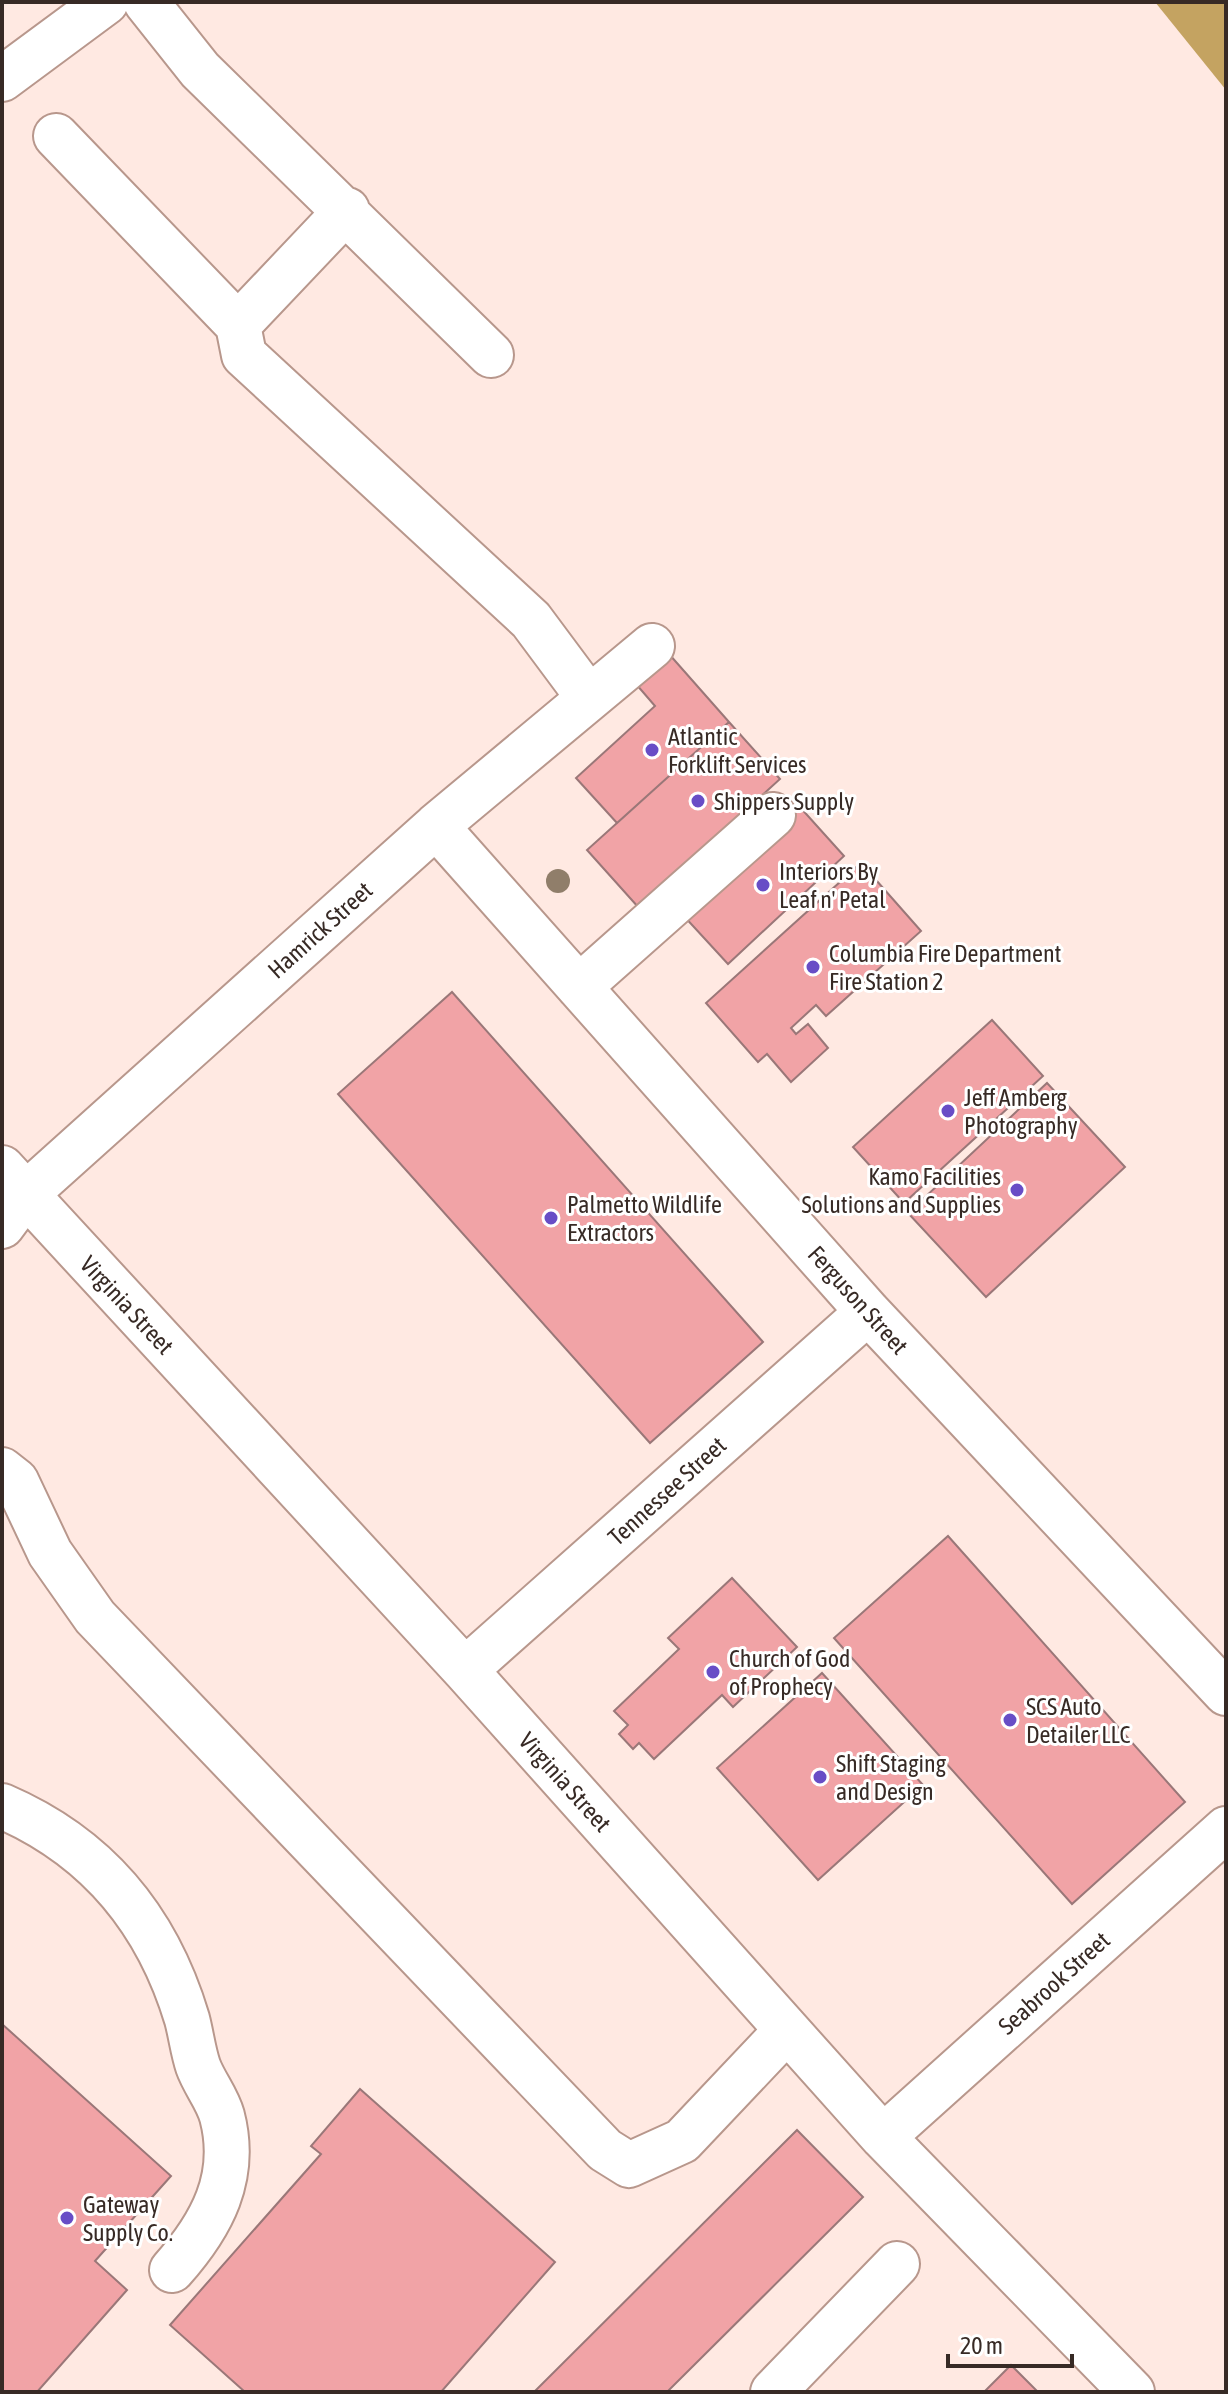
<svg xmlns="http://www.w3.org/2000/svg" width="1228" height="2394" viewBox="0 0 1228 2394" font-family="'Asap Condensed',sans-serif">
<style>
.forest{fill:#c4a361}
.building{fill:#f1a3a6;stroke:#9a7778;stroke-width:2}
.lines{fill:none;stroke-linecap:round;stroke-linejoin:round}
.minor-casing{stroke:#b8978c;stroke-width:48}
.minor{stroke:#fff;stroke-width:44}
.tree{fill:#907e6a}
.poi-dot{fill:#684dc6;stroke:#fff;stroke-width:3}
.labels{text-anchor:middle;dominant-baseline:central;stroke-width:6;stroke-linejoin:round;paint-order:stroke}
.poi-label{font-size:24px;fill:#372a25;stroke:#fff;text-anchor:start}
.street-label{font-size:24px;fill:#372a25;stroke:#fff}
</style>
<rect width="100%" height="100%" fill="#ffe9e2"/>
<path class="forest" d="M1155 2H1226V90Z"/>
<path class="building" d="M669 654 729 722 617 823 576 778 655 706 636 684Z
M729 722 780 779 639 908 587 850Z
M799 806 844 856 728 964 682 914Z
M861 863 921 931 826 1016 816 1005 791 1028 796 1034 808 1024 828 1048 791 1082 767 1054 758 1062 706 1003Z
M452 992 763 1342 650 1443 338 1094Z
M992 1020 1043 1076 904 1203 853 1147Z
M1047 1083 1125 1167 986 1297 908 1213Z
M948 1536 1185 1802 1072 1904 834 1638Z
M732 1578 797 1647 733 1707 722 1695 654 1759 639 1743 633 1749 619 1734 628 1725 614 1711 679 1649 668 1638Z
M822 1673 923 1785 818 1880 717 1768Z
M2 2024 171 2176 95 2261 127 2290 37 2392H2Z
M360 2089 555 2262 441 2392H245L170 2325 321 2154 311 2146Z
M797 2130 863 2197 667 2392H534Z
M1011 2365 1038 2392H984Z"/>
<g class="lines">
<g class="minor-casing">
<path id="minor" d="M146 2 200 70 491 355
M2 79 106 2
M56 136 238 325
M347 210 238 325 244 355 531 620 589 698
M436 826 868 1312 1226 1693
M579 987 773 815
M2 1168 465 1670 883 2137 1132 2392
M2 1226 25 1195 436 826 652 646
M2 1470 16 1481 50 1553 95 1617 605 2150 629 2165 682 2141 787 2030
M465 1670 868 1312
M2 1806C97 1847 157 1919 187 2019 191 2034 193 2051 198 2066 204 2083 217 2098 222 2116 238 2177 212 2225 172 2270
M883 2137 1226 1829
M773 2392 897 2264"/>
</g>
<use href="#minor" class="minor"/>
</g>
<circle class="tree" cx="558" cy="881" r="12"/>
<g class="poi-dot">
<circle cx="652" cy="750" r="8"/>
<circle cx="698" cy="801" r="8"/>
<circle cx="763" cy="885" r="8"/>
<circle cx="813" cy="967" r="8"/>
<circle cx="948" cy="1111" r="8"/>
<circle cx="1017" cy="1190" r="8"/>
<circle cx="551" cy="1218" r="8"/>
<circle cx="713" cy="1672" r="8"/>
<circle cx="1010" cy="1720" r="8"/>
<circle cx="820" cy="1777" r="8"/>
<circle cx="67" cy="2218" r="8"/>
</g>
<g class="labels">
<g class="poi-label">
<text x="668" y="736">Atlantic<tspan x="668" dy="28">Forklift Services</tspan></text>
<text x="714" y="801">Shippers Supply</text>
<text x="779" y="871">Interiors By<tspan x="779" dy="28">Leaf n' Petal</tspan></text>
<text x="829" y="953">Columbia Fire Department<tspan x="829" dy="28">Fire Station 2</tspan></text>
<text x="964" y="1097">Jeff Amberg<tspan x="964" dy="28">Photography</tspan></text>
<text x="1001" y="1176" text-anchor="end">Kamo Facilities<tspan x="1001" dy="28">Solutions and Supplies</tspan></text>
<text x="567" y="1204">Palmetto Wildlife<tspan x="567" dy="28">Extractors</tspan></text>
<text x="729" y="1658">Church of God<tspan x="729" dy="28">of Prophecy</tspan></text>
<text x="1026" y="1706">SCS Auto<tspan x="1026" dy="28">Detailer LLC</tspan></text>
<text x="836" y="1763">Shift Staging<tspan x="836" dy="28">and Design</tspan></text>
<text x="83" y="2204">Gateway<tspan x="83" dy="28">Supply Co.</tspan></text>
</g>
<g class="street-label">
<text transform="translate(320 930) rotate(-42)">Hamrick Street</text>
<text transform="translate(858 1300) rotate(48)">Ferguson Street</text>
<text transform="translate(127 1305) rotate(47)">Virginia Street</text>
<text transform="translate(667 1491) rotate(-42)">Tennessee Street</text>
<text transform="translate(565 1782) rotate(48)">Virginia Street</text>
<text transform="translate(1054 1983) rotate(-42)">Seabrook Street</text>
</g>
</g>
<rect width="1228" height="2394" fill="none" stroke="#372a25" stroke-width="8"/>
<path d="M948 2354v12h124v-12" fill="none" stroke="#372a25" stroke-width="4"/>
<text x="960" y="2354" font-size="24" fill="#372a25" stroke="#ffffff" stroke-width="6" paint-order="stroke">20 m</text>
</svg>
